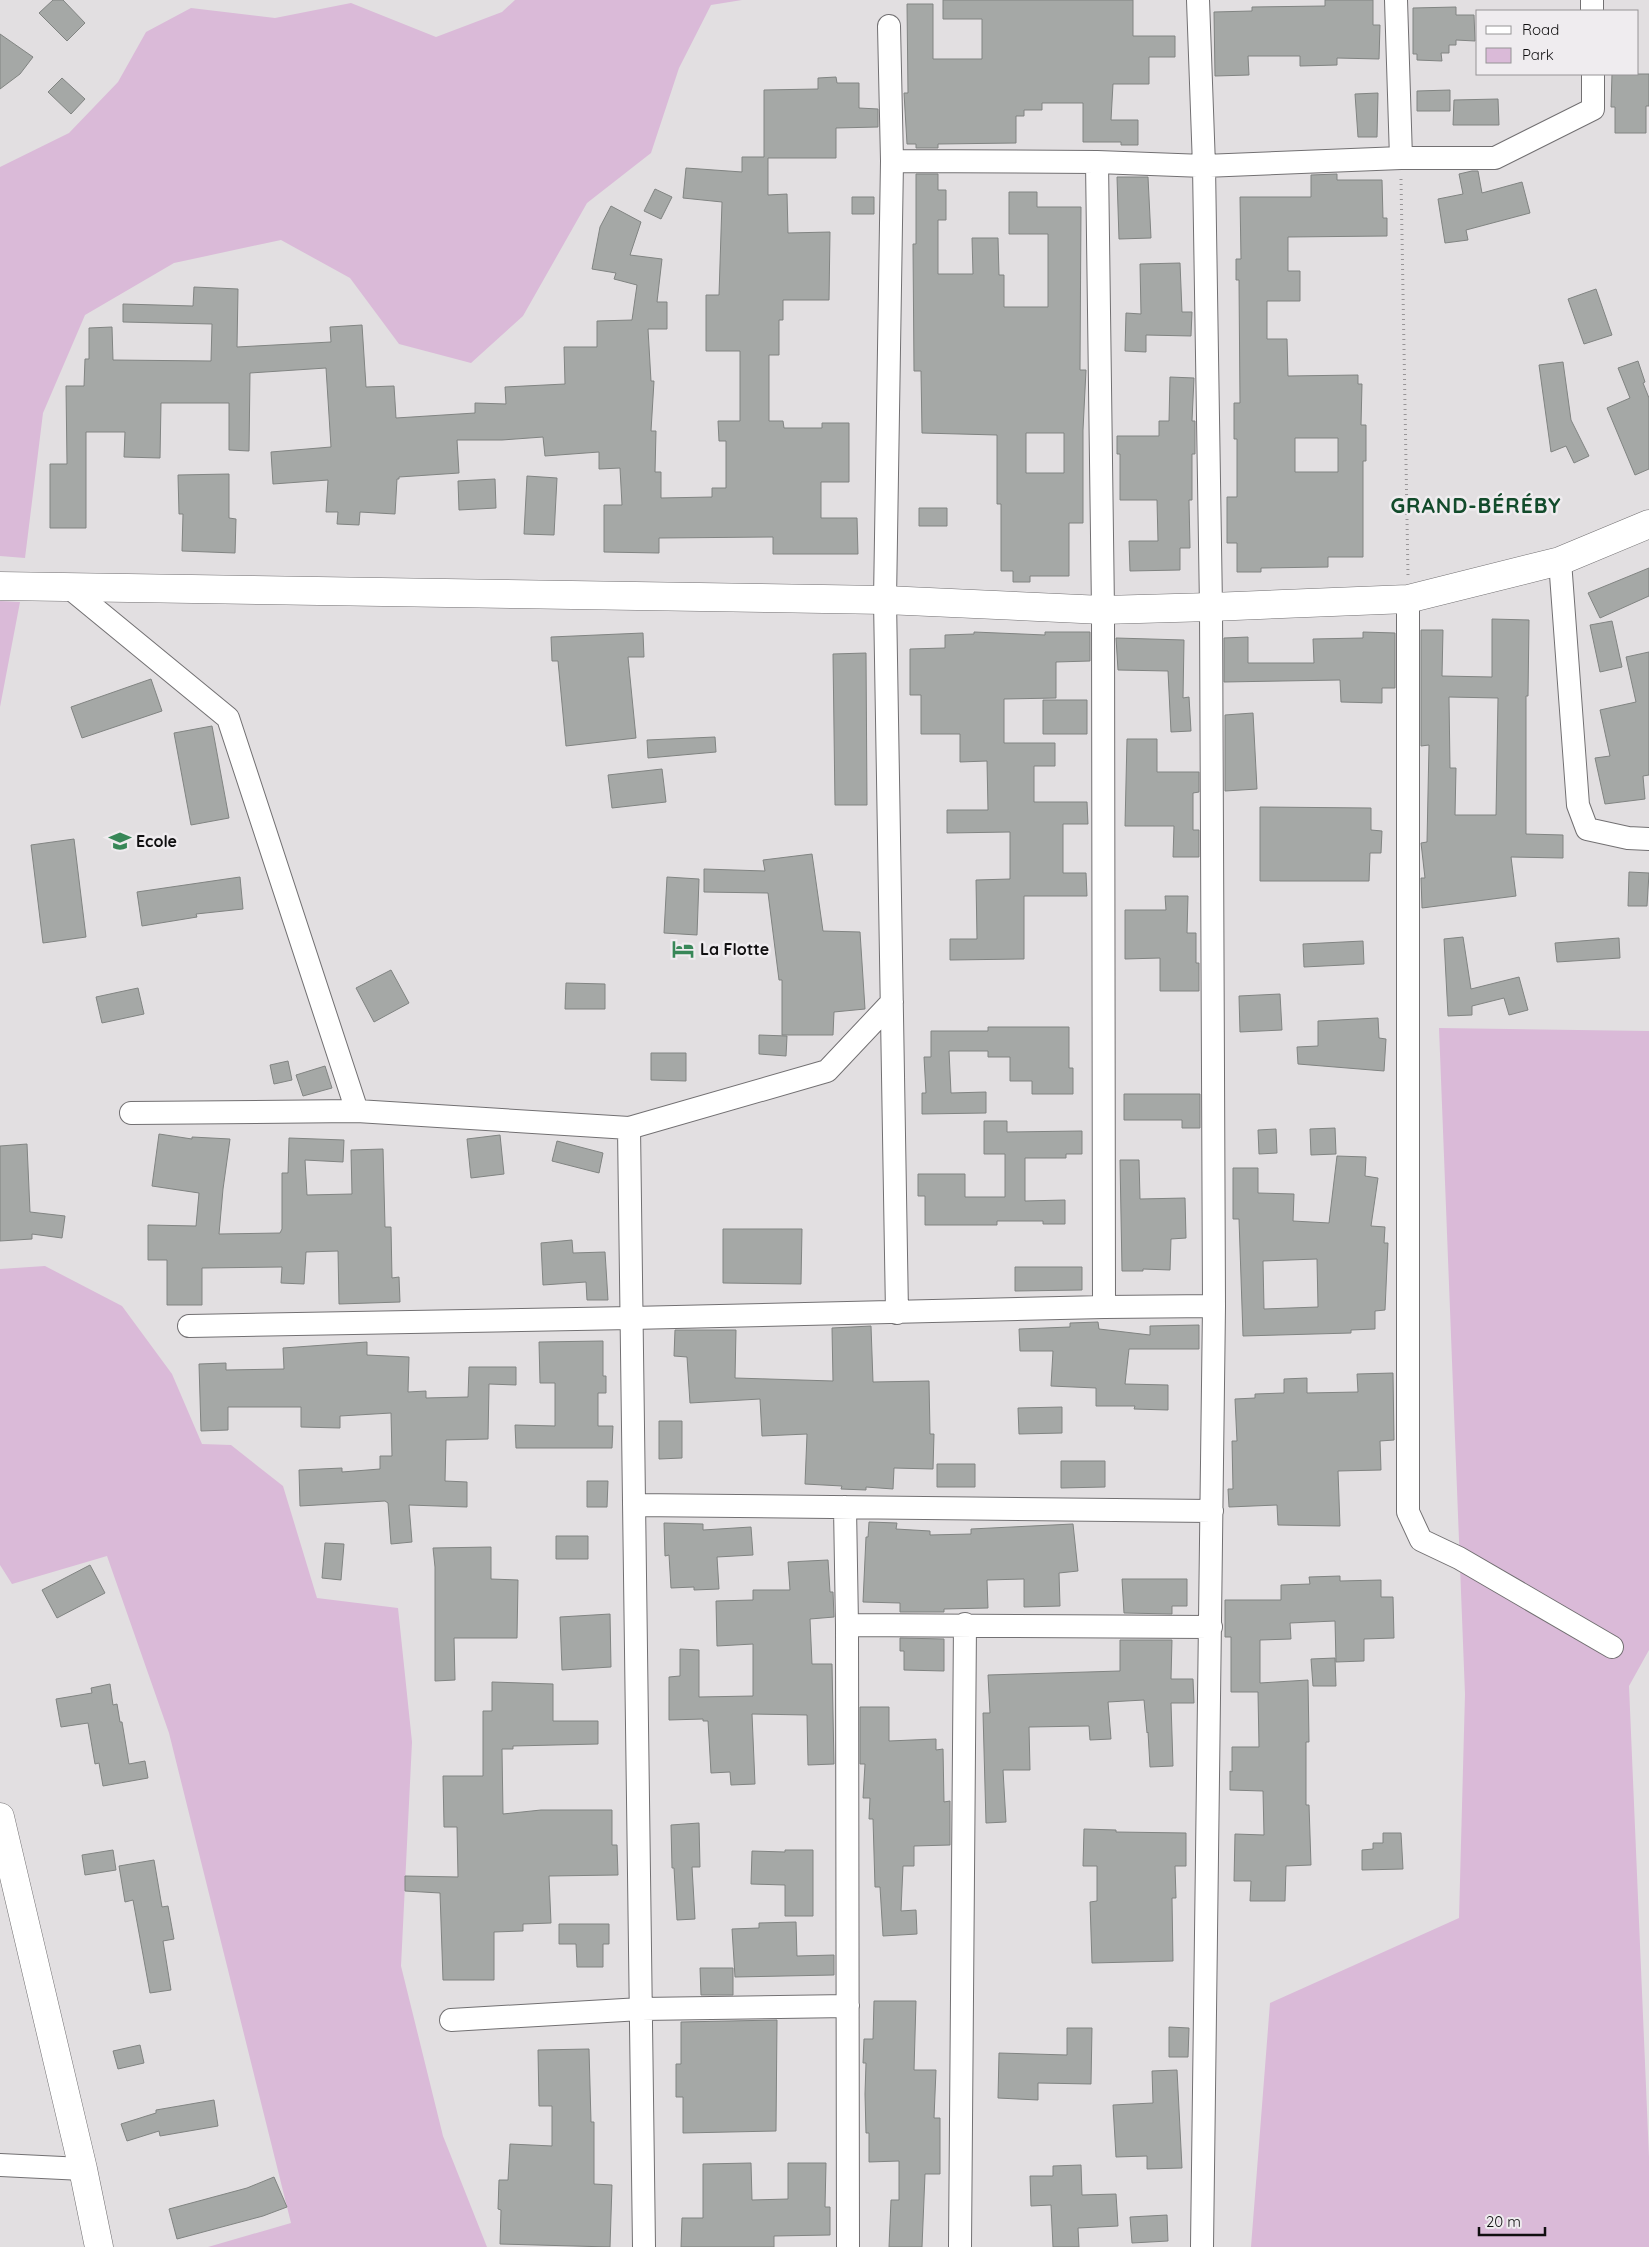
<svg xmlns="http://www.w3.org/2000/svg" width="1649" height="2247" viewBox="0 0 1649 2247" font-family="Quicksand,sans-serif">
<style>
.green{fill:#dabad8}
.building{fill:#a5a8a6;stroke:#818482;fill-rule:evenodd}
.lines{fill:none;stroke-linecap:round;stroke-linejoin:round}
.minor-casing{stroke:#727072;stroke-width:24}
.secondary-casing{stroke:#727072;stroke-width:29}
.path{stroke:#989597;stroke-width:3;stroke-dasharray:1 4;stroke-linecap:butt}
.minor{stroke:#fff;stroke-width:22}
.secondary{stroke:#fff;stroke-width:28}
.labels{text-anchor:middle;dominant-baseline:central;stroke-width:5;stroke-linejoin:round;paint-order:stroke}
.poi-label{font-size:16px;font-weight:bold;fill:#100f10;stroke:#efecef;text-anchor:start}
.district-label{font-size:21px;font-weight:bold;letter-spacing:1px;fill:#124b2b;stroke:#efecef}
</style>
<rect width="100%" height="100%" fill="#e2dfe1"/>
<path class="green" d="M515 0H742L711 5 679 68 651 153 587 203 523 316 471 363 399 344 350 278 281 240 174 263 85 315 43 413 25 558 0 556V167L69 133 118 82 146 32 191 8 275 18 351 3 436 37 502 12Z
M0 601 20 602 0 707Z
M1439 1028 1649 1031V1650L1629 1686 1649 2157V2247H1251L1270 2003 1459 1918 1465 1694Z
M45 1266 122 1306 172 1374 202 1444 231 1445 283 1486 317 1598 398 1608 412 1742 401 1966 443 2136 487 2247H208L291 2223 169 1733 107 1556 12 1584 0 1565V1269Z"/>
<path class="building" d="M53 0H63L85 23 67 41 39 13Z
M943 0H1133V36H1175V57H1149V84H1113L1111 120H1138V145H1121V142H1083V103H1042V110H1024V116H1016V143L938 144V148H916V144H907L904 93H908L907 4H933V59H982V19H943Z
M1325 0H1373V25H1380L1379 59 1337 58V65L1300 66V56H1248L1249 75 1215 76 1214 12 1252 11V7L1325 6Z
M1456 7V15H1474L1475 41 1456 40V45H1449V53H1441L1442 61 1417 60V54H1413V8Z
M0 34 33 57 20 74 0 89Z
M1612 74H1649V106H1646V133H1615V107H1611Z
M836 77 837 83H859V108L878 109V127L836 128V158H768V195L787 194 788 233 830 232 829 300H783V320H779V355H769V421H783L784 428H822V423H849V482H821V518H857L858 554H773V537L659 538V553L604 552V505H622L620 468 599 469V452L545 456 543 437 502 440H457L459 473 399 477V479H397L395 514 360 512 359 525 337 524 338 512H326L328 480 273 484 271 452 331 447 326 368 250 373 249 451 229 450V403H161L160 458 124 457 125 432H86V528H50V464H67L66 386H84L85 359H89V328L112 327 113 360 211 361 212 324 123 322V304L193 306 194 287 238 289 237 347 331 342 330 327 362 325 366 387 394 386 396 418 475 413V403L506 404 505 387 565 384 564 347H597V321L632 320 637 285 614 279 616 273 592 269 600 227 611 206 641 222 630 255 662 259 657 302H667V329H648L651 381H654L651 431H656L655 472H661V498L712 497V488H726V441H719L718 421H740V351H706V295H719L722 202 683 198 686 168 742 172V157H764V90L818 89V78Z
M62 78 85 99 71 114 48 92Z
M1450 90V111H1417V91Z
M1378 93 1377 137H1358L1355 94Z
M1498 99 1499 125H1453L1454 100Z
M1472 171H1478L1482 193 1522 182 1530 213 1466 230 1468 240 1445 243 1438 199 1463 194 1459 174Z
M916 174H938V190H946V220H938V274H973L972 238H998L999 275H1004V307H1048V234H1009V192H1037V207H1081L1080 370H1086L1083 430V523H1069V576H1030V582H1013V571H1001V504H997V435L922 433 921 371H914L913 244H916ZM1026 433H1064V473H1026Z
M1337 174V180H1382L1383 218H1387V236L1288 237V271H1300V301H1267V339H1287L1288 376 1358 375V384H1362L1361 425H1366V461H1363V557H1328V567L1261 568V572H1237V543H1227V497H1237V439H1234V403H1240L1239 280H1236V259H1241L1240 197H1311V175ZM1295 438H1338V472H1295Z
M1117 177H1148L1151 238 1119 239Z
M655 189 672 197 661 219 644 211Z
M852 197H874V214H852Z
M1180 263 1182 312H1192L1191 336 1146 335V352L1125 351 1126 313 1141 314 1140 264Z
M1596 289 1612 335 1584 344 1568 299Z
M1638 361 1645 382 1643 383 1649 398V469L1635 475 1607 408 1630 398 1618 368Z
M1563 362 1571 420 1589 456 1574 463 1566 446 1551 452 1539 365Z
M1170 377 1194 378 1192 421H1195V454H1192V500H1189L1190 548H1180V570L1130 571 1129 541H1158L1157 500H1120V454H1117V436H1159V421H1169Z
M229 474V518L236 519 235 553 182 551 183 514H179L178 475Z
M527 476 557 478 554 535 524 534Z
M495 479 496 508 459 510 458 481Z
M919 508H947V526H919Z
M1649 568V596L1600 618 1588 593Z
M1492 619 1529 620 1528 696H1526V834L1563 835V858L1511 857 1516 896 1422 908 1421 878H1425L1421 843 1427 842 1429 745 1421 746V630H1443L1442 676 1492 677ZM1449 697 1498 698 1496 815H1455L1456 768H1450Z
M1612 621 1622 667 1600 672 1590 625Z
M974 632 1045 635V632H1090V661L1056 662V698L1004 699V743H1055V766H1034V802H1087L1088 824H1063V873H1086L1087 896H1024V959L950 960V939H977L976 880 1010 879V832L947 833V810H988L987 761 960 762V734H921V695H910V649L945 648V635L974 634Z
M1363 632 1395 633V688H1382V703L1341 702 1340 680 1224 682V638L1248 637V663H1314L1313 639 1363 638Z
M643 633 644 657H628L636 738 566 746 558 661H552L551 637Z
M1116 638 1184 640 1183 698 1189 697 1191 731 1171 732 1168 671 1118 670Z
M1649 652V775L1643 776 1645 799 1605 804 1595 758 1610 756 1600 710 1636 702 1626 657Z
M866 653 867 805H835L833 654Z
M151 679 162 711 82 738 71 707Z
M1043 700H1087V734H1043Z
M1253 713 1257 789 1225 791V715Z
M212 726 229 818 191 825 174 733Z
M715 737 716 752 648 758 647 740Z
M1127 739H1157V772H1199V792L1193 793V830H1199V857H1173L1174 826H1125Z
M662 769 666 802 612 808 608 775Z
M1260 807 1371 808V830L1382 831 1381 853H1370L1369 881H1260Z
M74 839 86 937 43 943 31 845Z
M812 854 823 931 860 932 865 1009 834 1012 833 1035H782V980H779L768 893 704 892V869L765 871 763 860Z
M1629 872 1649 873 1647 906H1628Z
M240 877 243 909 196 914 197 917 142 926 137 892Z
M667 877 699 879 697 935 664 933Z
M1165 896H1188L1187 933H1196V963H1199V991H1160V958L1125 959V910H1166Z
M1463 937 1471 989 1519 977 1528 1010 1509 1015 1504 998 1472 1006V1015L1448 1016 1444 939Z
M1619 938 1620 958 1557 962 1555 943Z
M1363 941 1364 964 1304 967 1303 944Z
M391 970 409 1003 374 1022 356 988Z
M566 983 605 984V1009H565Z
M138 988 144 1014 102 1023 96 997Z
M1280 994 1282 1030 1240 1032 1239 996Z
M1378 1018 1379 1038 1386 1039 1384 1071 1298 1064 1297 1047 1318 1046V1021Z
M988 1027H1069V1068H1073V1094H1032V1081H1010V1057H988V1051H949L951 1093 986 1092V1113L922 1114V1093H926L924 1057H931V1031H988Z
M759 1035 787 1036 786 1056 759 1054Z
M651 1053H686V1081L651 1080Z
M288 1061 292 1080 274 1084 270 1065Z
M325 1066 332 1088 303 1096 296 1075Z
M1124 1094H1200V1128H1182V1120H1124Z
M984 1121H1007V1132L1082 1131V1154H1066V1158H1025V1201L1065 1200V1224H1043V1221H997V1225H925V1196H918V1174H965V1197H1005V1154H984Z
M1335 1128 1336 1154 1311 1155 1310 1129Z
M1276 1129 1277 1153 1259 1154 1258 1130Z
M159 1134 192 1139V1137L230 1139 223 1189 219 1234 280 1233 282 1229V1173H288L289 1138 344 1140 343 1162 305 1160 307 1195 352 1194 351 1150 383 1149 385 1227H391L392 1278 399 1277 400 1302 339 1304 338 1251 306 1252 304 1284 281 1283 282 1267 202 1268V1305H167V1260H148V1225L196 1226 199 1193 152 1186Z
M500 1135 504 1174 471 1178 467 1139Z
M557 1141 603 1153 599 1173 552 1161Z
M27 1144 30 1212 65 1216 62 1238 32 1234V1239L0 1241V1146Z
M1337 1156 1366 1157 1365 1176 1378 1178 1371 1226 1385 1227 1384 1243H1388L1385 1310 1375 1311V1329L1351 1330V1333L1243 1336 1239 1219H1233V1168H1258V1193L1294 1194 1293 1221 1329 1223ZM1317 1259 1318 1307 1264 1309 1263 1261Z
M1120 1160H1139L1140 1199 1185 1198 1186 1238 1171 1239 1170 1270 1143 1269V1271H1122Z
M723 1229H802L801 1284 723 1283Z
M572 1240 573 1253 605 1252 608 1300H587L586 1282 543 1285 541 1243Z
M1015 1267H1082V1290L1015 1291Z
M1098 1322 1099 1329 1150 1335V1326L1199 1325V1349H1129L1125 1384 1168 1385V1410L1134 1409 1135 1406H1096V1388L1051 1386 1053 1351H1020L1019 1329 1070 1327V1323Z
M871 1326 873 1382 929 1381 930 1434H934L933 1469 894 1468 893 1489 866 1487V1490L841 1489 842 1486 805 1484 807 1434 762 1436 760 1399 690 1403 687 1357 674 1356 675 1330H736L735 1378 833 1381 832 1328Z
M603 1341V1376H606V1393H598V1426H613L612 1448H516L515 1425 555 1426V1383H540L539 1342Z
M367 1342V1355L409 1357 408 1392 426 1391V1398L468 1397 469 1367H516V1385L489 1384 488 1439 446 1440 445 1481 467 1482V1507L409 1505 412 1542 391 1544 388 1503 385 1501 300 1506 299 1470 342 1468V1472L380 1469V1456H392L391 1413 340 1416V1428L301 1427V1407H228V1430L201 1431 199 1364 226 1363V1370L284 1369 283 1348Z
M1393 1373 1394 1440 1380 1441 1381 1470 1338 1471 1340 1526 1278 1525 1277 1505 1229 1507 1228 1489H1233L1232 1441H1237L1235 1399 1255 1398V1394L1284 1393V1379L1307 1378V1393L1358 1392 1357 1374Z
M1062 1407V1433L1019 1434 1018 1408Z
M659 1421H682V1458L659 1459Z
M1061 1461H1105V1487L1061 1488Z
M937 1464H975V1487H937Z
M587 1481H608L607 1507H587Z
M869 1522 897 1523 896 1529 930 1531V1535L971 1534V1529L1073 1524 1078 1571 1059 1573 1060 1606 1024 1607V1579L987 1580 988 1608 944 1609V1612H900V1603L863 1602 866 1537H868Z
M664 1523 703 1524V1530L751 1527 753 1555 717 1557 719 1589 694 1590V1587L671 1588 669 1555 665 1556Z
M556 1536H588V1559H556Z
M325 1543 344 1544 341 1580 322 1578Z
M491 1547V1579L518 1580 517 1638H454L455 1680 435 1681V1567L433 1548Z
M828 1560 830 1592H833L834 1617 810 1619 812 1664H832L834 1764 808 1765 807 1715 752 1714 755 1784 731 1785 730 1772 711 1773 708 1721H703V1719L669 1720V1677L680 1676V1649L699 1650V1697L753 1696V1644L717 1646 716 1601 753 1600V1590H790L788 1562Z
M90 1565 105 1593 57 1618 42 1590Z
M1340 1576V1581L1381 1580V1597H1393L1394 1638 1364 1639V1661L1336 1662 1335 1621 1290 1623 1291 1639 1260 1640V1683L1308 1680 1309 1742H1306V1805H1309L1311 1865 1286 1866 1285 1901H1250L1251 1881H1234L1235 1834 1264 1835 1263 1791 1230 1790V1771L1232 1772V1747H1259L1258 1692H1231V1637H1225V1600H1281V1585L1310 1584 1309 1577Z
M1122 1579H1187V1606H1172V1614L1124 1613Z
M610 1614 611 1667 562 1670 560 1617Z
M900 1638 944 1639V1671L904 1670V1651H900Z
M1120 1640H1172L1171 1679H1193L1194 1703H1171L1173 1766 1150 1767 1148 1732 1147 1733 1144 1700 1108 1702 1111 1739 1090 1740 1089 1726 1029 1727 1030 1770H1003L1006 1822 986 1823 983 1713H990L988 1675 1120 1671Z
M1335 1658 1336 1686H1313L1311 1659Z
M492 1682 553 1684V1721H598V1744L513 1746V1749H502L503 1814 541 1810H612V1845H617L618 1875 549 1876 551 1923 523 1924V1931L494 1932V1980H443L440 1893 405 1891V1876L458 1877 457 1827H444L443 1776H483V1711H492Z
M110 1684 113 1705 117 1704 120 1722H122L129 1764 145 1761 148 1778 103 1786 99 1763 95 1764 88 1723 61 1727 56 1699 92 1693 91 1688Z
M860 1707H889V1741L936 1739V1750L943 1749 944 1802 950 1801V1845L914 1846V1866H903L901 1911 916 1910 917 1934 883 1936 880 1887H875L873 1819H869L870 1798H863L865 1764H860Z
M699 1823 700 1867H692L695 1919 677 1920 674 1868H672L671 1825Z
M1084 1829 1116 1830V1832L1186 1833V1866H1175L1176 1898H1172L1173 1961 1092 1963 1090 1902 1097 1901V1866H1083Z
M1383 1833H1401L1403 1869 1362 1870V1850L1373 1849V1843H1383Z
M113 1850 116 1870 85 1875 82 1855Z
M785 1850H813V1916H785V1885L751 1884 752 1851 785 1852Z
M154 1860 162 1907 168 1906 174 1939 163 1941 171 1990 150 1993 133 1900 125 1902 119 1866Z
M796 1922 797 1956 834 1955V1975L735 1977 732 1929 759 1928V1923Z
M559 1924H609V1944H603V1967H577L576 1944H559Z
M700 1968H733V1995H701Z
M874 2001H916L914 2070H936L934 2118H940V2174H925L922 2247H889L891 2200H899V2161L869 2162V2133H866L865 2094 866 2063H863L864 2039H873Z
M777 2020 776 2131 683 2133V2097H676V2064H681V2022Z
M1169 2027 1189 2028 1188 2057H1169Z
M1067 2028H1092L1091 2084 1038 2083V2100L998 2098 999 2053 1067 2055Z
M140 2045 144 2063 118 2069 113 2051Z
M589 2049 591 2122H594V2184L612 2185 610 2247 500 2244 501 2210 498 2209 499 2180H508L510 2144 552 2146V2106H539L538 2050Z
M1177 2070 1182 2168 1147 2169V2156L1116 2157 1113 2105 1153 2103 1152 2071Z
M214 2100 218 2126 160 2136 159 2131 127 2141 121 2124 156 2113V2110Z
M751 2163 752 2200 788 2199V2163H826L825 2207H830V2235L774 2236V2247H681L682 2218H703V2164Z
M1081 2165 1082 2195 1116 2194 1118 2226 1078 2228 1079 2247H1053L1051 2205 1031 2206 1030 2176H1053V2166Z
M274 2177 287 2207 263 2216 177 2239 169 2209 247 2188Z
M1167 2215 1168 2241 1132 2243 1130 2217Z"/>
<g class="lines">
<g class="minor-casing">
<path id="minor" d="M1198 0 1204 166 1211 607 1214 1306 1202 2247
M1396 0 1401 158
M1592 0V11
M889 26 892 161 885 600 897 1313
M892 161 1097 162 1204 166 1401 158H1495L1593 109V74
M1097 162 1103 610 1104 1307
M1560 561 1578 805 1587 829 1628 838 1649 839
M71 589 228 718 357 1111 629 1128 827 1071 892 1002
M1408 599V1512L1421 1540 1459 1558 1612 1647
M131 1113 357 1111
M629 1128 644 2247
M189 1326 631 1318 1104 1307 1214 1306
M634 1505 1212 1511
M845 1507 847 1625 848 2247
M847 1625 1211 1627
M451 2020 641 2009 848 2006
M0 2165 83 2169
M960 2247 965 1624"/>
</g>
<g class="secondary-casing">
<path id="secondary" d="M0 586 885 600 1103 610 1211 607 1408 599 1560 561 1649 524
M0 1817 83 2169 99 2247"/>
</g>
<path class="path" d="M1401 179 1408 576"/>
<use href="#minor" class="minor"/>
<use href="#secondary" class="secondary"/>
</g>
<defs>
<g id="school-bare" transform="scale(1.725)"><path d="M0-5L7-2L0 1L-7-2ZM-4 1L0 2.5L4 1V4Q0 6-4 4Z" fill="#388758" stroke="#efecef" stroke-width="2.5" paint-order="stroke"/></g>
<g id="hotel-bare" transform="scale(1.725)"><path d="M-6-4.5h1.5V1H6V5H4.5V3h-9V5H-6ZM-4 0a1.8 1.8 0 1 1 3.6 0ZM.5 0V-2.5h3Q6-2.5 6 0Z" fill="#388758" stroke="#efecef" stroke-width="2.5" paint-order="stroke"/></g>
</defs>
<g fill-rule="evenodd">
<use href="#school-bare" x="120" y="841"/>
<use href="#hotel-bare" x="683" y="949"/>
</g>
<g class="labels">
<g class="poi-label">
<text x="136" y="841">Ecole</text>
<text x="700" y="949">La Flotte</text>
</g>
<g class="district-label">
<text x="1476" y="505">GRAND-BÉRÉBY</text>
</g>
</g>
<rect x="1476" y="10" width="162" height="65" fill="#efecef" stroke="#969496"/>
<rect x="1486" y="26" width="25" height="8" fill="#ffffff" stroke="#969496"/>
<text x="1522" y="35" font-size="15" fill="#100f10">Road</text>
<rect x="1486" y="48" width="25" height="15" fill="#dabad8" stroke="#969496"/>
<text x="1522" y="60" font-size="15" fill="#100f10">Park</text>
<path d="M1479 2227v8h66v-8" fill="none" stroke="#100f10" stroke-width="2.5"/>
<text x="1486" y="2227" font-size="15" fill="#100f10" stroke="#efecef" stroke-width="4" paint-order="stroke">20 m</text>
</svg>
